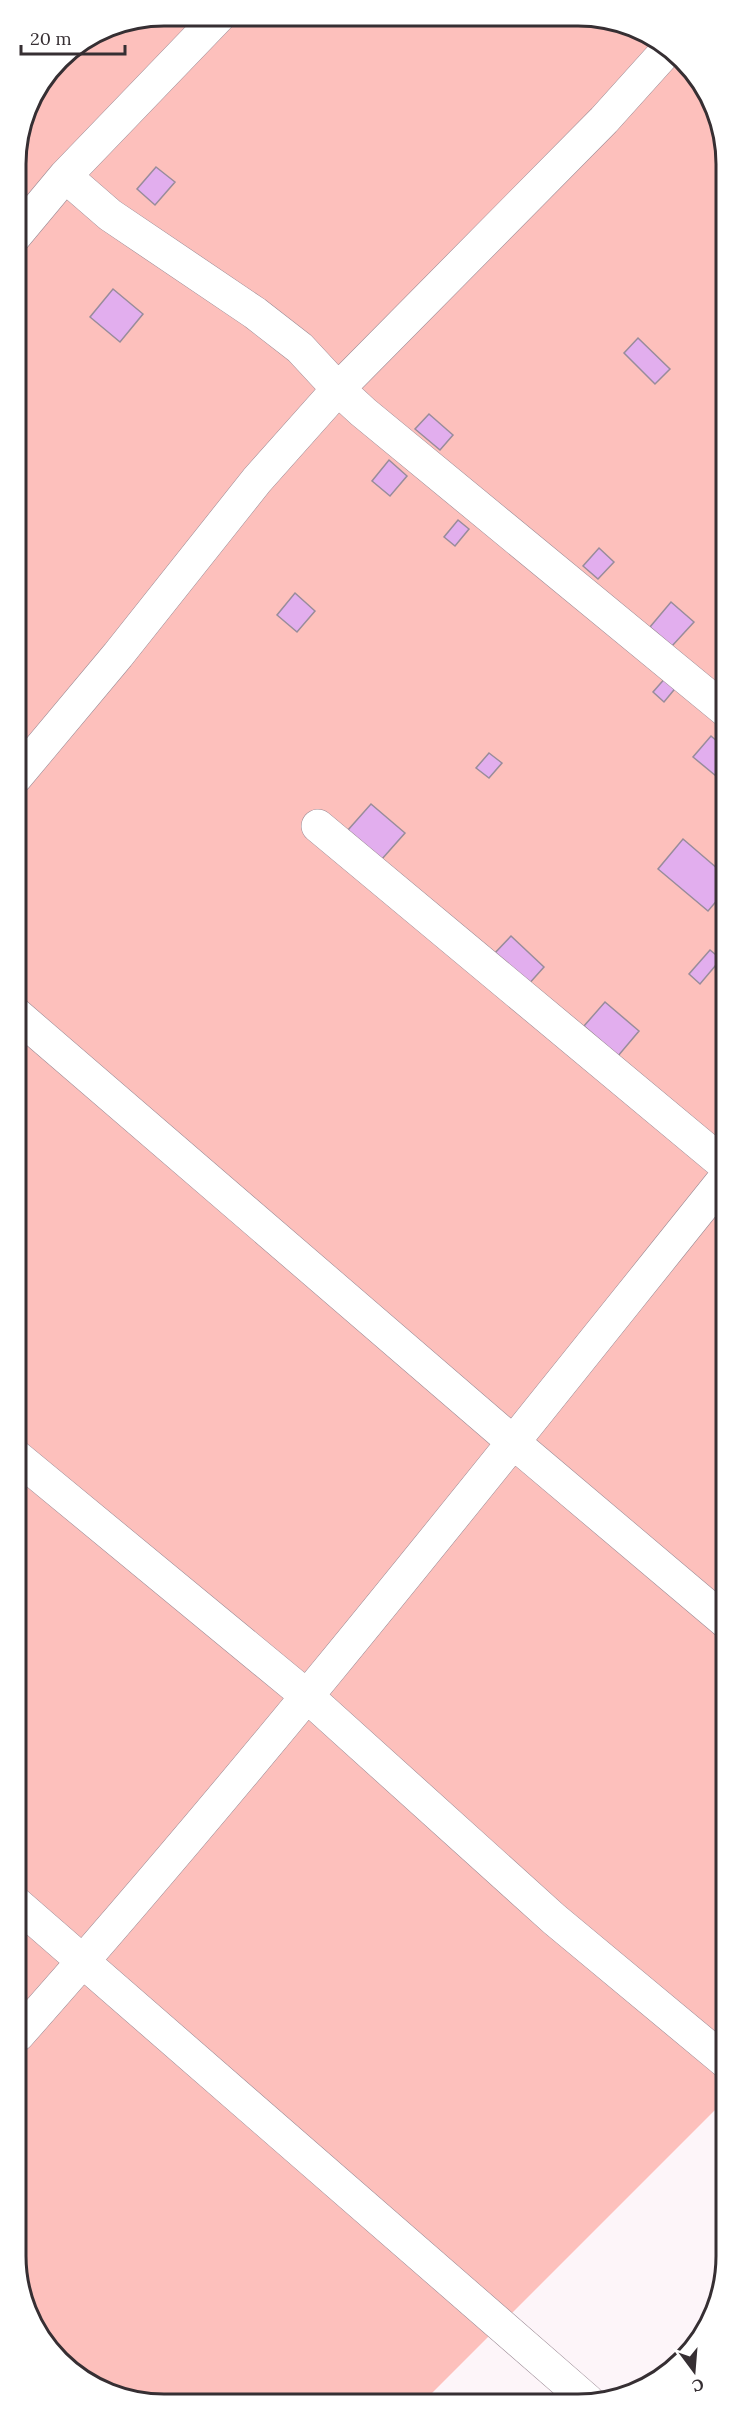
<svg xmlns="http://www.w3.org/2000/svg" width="742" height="2419" viewBox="0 0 742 2419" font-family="Lora,serif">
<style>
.green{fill:#fdc0bc}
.building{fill:#e2aeee;stroke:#988c9a;stroke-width:1.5}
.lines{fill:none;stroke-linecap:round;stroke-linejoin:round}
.minor-casing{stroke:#9a8993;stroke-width:34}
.minor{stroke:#fff;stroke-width:33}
.rim{fill:none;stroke:#362f33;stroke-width:3}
</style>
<rect width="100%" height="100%" fill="#fdf5f9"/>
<path class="green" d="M164 15 608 18 684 59 724 135 727 2098 424 2401H134L58 2360 18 2284 15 154 26 106 59 58 107 26Z"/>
<path class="building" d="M156 167 175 182 155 205 137 189Z
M113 289 143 314 120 342 90 317Z
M638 338 670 369 655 384 624 353Z
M429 414 453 435 440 450 415 429Z
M389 460 407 476 390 496 372 481Z
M458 520 469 529 455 546 444 537Z
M599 548 614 562 598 579 583 566Z
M295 593 315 611 297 632 277 615Z
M671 602 694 622 672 646 650 627Z
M667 676 678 685 664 702 653 692Z
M711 736 725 748V765L716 776 693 757Z
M489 753 502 763 489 778 476 768Z
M371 804 405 833 382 859 348 830Z
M683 839 725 875V891L708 911 658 869Z
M511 936 544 967 527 986 493 955Z
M710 950 721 959 700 984 689 974Z
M605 1002 639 1031 618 1056 584 1026Z"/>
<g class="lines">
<g class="minor-casing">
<path id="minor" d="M65 176 110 215 255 313 300 348 338 389 363 412 725 710
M15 236 65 176 220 15
M16 777 118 655 257 480 338 389 604 120 667 50
M318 826 725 1165
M16 1014 513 1442 726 1622
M17 1457 308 1697 554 1919 726 2062
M17 1904 588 2401
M18 2035C264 1758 493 1467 725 1178"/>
</g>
<use href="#minor" class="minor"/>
</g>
<path d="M0 0H742V2419H0ZM164 26H578A138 138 0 0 1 716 164V2256A138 138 0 0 1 578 2394H164A138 138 0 0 1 26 2256V164A138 138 0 0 1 164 26Z" fill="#fff" fill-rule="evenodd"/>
<path class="rim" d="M164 26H578A138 138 0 0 1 716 164V2256A138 138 0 0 1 578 2394H164A138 138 0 0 1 26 2256V164A138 138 0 0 1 164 26Z"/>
<g transform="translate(694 2371) rotate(164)" stroke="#ffffff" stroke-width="4.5" paint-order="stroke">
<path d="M0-4.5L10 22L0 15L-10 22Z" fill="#362f33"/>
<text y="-9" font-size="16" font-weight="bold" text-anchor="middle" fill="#362f33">С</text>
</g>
<path d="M21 45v9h104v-9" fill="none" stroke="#362f33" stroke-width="3"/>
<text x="30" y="45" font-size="18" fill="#362f33" stroke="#ffffff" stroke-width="4.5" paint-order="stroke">20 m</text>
</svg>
